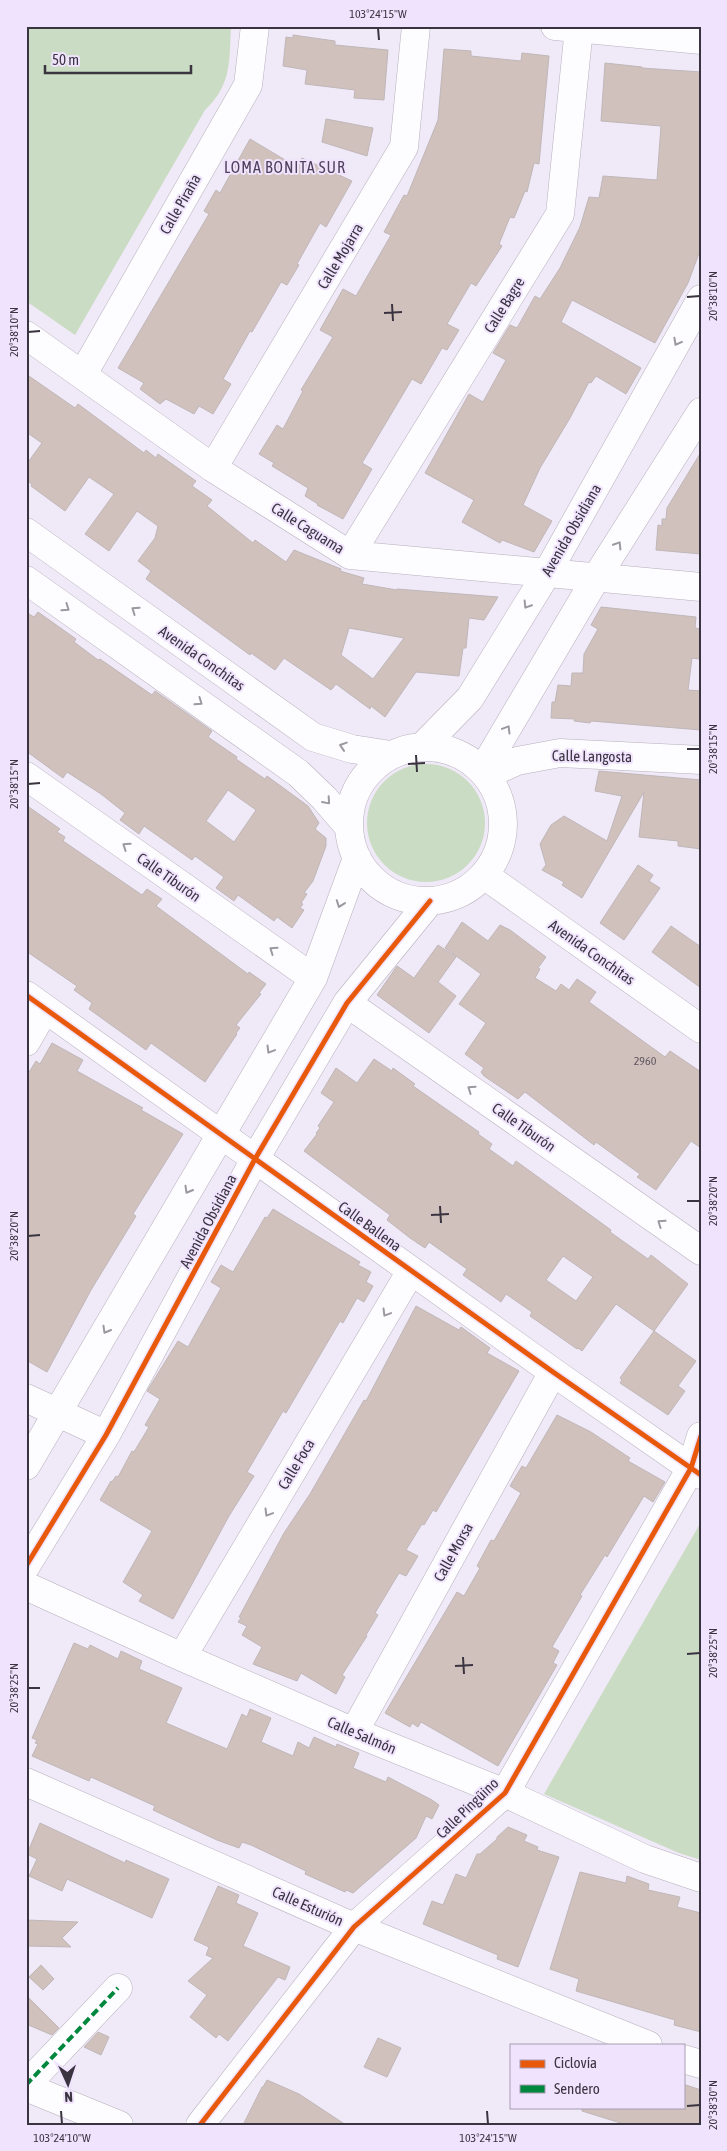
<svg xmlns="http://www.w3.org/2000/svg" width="727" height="2151" viewBox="0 0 727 2151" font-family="'Asap Condensed',sans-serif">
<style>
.green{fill:#cadcc3}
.building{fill:#d0c1bc;stroke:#c0b7b9;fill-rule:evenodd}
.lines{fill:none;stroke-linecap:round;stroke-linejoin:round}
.minor-casing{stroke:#b7b0bd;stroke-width:29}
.minor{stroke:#fdfcfe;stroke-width:28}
.quiet{stroke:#00873e;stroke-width:4;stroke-dasharray:8 4;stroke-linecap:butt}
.cycleway-casing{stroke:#f0e3fd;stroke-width:8}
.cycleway{stroke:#e8590c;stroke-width:5}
.oneway{stroke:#9c98a0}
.ticks{fill:none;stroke:#3a3441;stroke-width:2}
.labels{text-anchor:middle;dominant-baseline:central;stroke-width:4;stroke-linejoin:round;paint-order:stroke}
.number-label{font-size:12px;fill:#605760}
.street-label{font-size:15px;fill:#3a3441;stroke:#f0e3fd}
.neighbourhood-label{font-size:16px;letter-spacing:1px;fill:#50425d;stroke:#f0e3fd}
.neatline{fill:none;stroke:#3a3441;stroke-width:2}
.ticks-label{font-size:12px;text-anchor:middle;fill:#3a3441}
</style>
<rect width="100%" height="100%" fill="#f0e9f7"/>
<path class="green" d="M26 26H231C229 62 232 84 205 110L75 335 26 301Z
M367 823a59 59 0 1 1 118 0a59 59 0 1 1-118 0Z
M701 1522V1860L679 1853 544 1794Z"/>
<path class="building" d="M293 35 335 41V45L388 50 384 100 354 98 355 90 305 84 307 70 283 66 286 37 293 38Z
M444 49 471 51V56L521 61 522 53 549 56 539 164 534 163 527 192 525 191 514 218 510 217 499 244 502 246 476 286 471 283 447 324 459 330 447 350 442 348 421 384 412 379 362 463 372 469 343 519 317 505 318 504 305 496 308 488 272 466 274 463 259 454 277 425 283 429 303 391 301 390 333 337 320 330 343 289 356 296 391 235 384 232 404 195 407 196 438 120Z
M605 63 642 67V68L701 72V248L688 283 655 343 572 300 561 322 641 368 626 394 596 376 591 383 589 382 570 418 540 468 523 505 552 521 534 552 502 540 500 543 462 522 474 500 425 473 469 394 483 402 506 360 493 353 510 325 517 328 535 296 540 299 560 268 580 227 589 197 599 198 603 176 657 180 661 126 601 121Z
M326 119 373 128 367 156 322 142Z
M250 139 297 167 302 158 352 181 326 227 320 223 297 264 299 265 287 285 281 282 252 332 250 331 223 379 231 384 213 414 199 406 194 414 166 399 160 404 140 389 144 383 118 368 209 214 204 211 216 190 220 193Z
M26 374 75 408 78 404 144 453 146 450 156 458 158 454 196 481 192 486 212 500 207 506 253 543 255 540 286 562 294 550 341 569 340 571 364 578 362 584 397 590V589L498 597 484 620 469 618 466 648H463L459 676 416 672 385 717 371 706 370 709 336 684 331 690 284 658 275 670 251 653 250 655 146 579 151 571 138 561 155 538 158 526 137 511 109 551 85 534 114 494 89 477 65 511 31 486 32 484 26 480V465L42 443 26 432ZM349 628 404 638 373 679 341 655Z
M701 452V554L656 550 658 525 662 526V519H666L667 508Z
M601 607 696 617 695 628 701 629V650L699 659 692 658 688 690 701 691V730L591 721 590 723 574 721 575 719 551 718 552 702H555L558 685 571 686 572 673H583L584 654 598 629 591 625Z
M26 612 34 617 38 612 76 639 74 642 98 660 100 659 152 695 155 691 212 731 208 737 237 757 236 759 265 779 267 776 308 806 319 823 315 829 326 838V846L313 881 304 893 307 894 301 903 303 904 300 908 304 910 292 928 277 917 274 921 238 895 234 901 216 888 224 877 195 856 192 860 144 826 139 834 120 820 125 813 101 794 67 772 63 778 26 751ZM228 790 256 810 234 842 206 821Z
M599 771 701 780V849L678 846V841L639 837 644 792 582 898 562 885 564 882 542 870 546 865 540 844 551 825 564 816 607 841 622 796 595 791Z
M26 805 60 829 57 832 65 837 63 841 142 895 147 889 162 899 156 906 248 974 249 972 266 984 259 993 261 994 236 1025 240 1028 236 1033 237 1034 205 1082 151 1043 146 1050 89 1009 92 1003 74 990 77 986 26 951Z
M638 865 653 875 649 881 660 888 624 940 600 923Z
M462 922 488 941 500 925 510 930 546 957 538 968 540 969 535 978 556 991 561 984 569 990 577 979 596 992 589 1002 665 1057 670 1051 701 1072V1148L691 1141 656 1190 637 1177 640 1174 596 1142 594 1145 525 1092 518 1099 484 1076 481 1072 484 1068 465 1054 486 1023 459 1004 481 974 445 948Z
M671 926 701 947V988L652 952Z
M438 945 456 957 438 982 456 996 429 1033 377 995 397 966 414 978Z
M52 1043 83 1060 77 1071 143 1108 141 1110 183 1134 133 1214 136 1216 91 1290 47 1372 26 1360V1077L36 1061 40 1064Z
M374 1059 392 1071 393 1068 415 1084 413 1086 479 1132 478 1134 492 1144 489 1149 513 1166 516 1161 611 1230 610 1232 648 1259 651 1255 688 1284 654 1331 616 1304 582 1351 578 1348 577 1349 530 1316 532 1312 506 1294 501 1302 463 1275 467 1269 429 1242 425 1248 410 1238 387 1220 390 1215 304 1151 317 1134 316 1133 320 1128 318 1126 334 1102 321 1093 336 1068 357 1083ZM563 1256 593 1277 576 1301 546 1280Z
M273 1209 360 1262 358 1265 371 1272 366 1282 373 1286 364 1302 357 1298 343 1323 340 1321 286 1413 283 1411 247 1472 254 1476 229 1516 173 1619 139 1601 143 1595 123 1582 152 1531 100 1500 111 1481 112 1482 116 1476 118 1477 132 1451 134 1452 149 1427 145 1425 160 1399 147 1391 178 1341 188 1347 221 1288 211 1282 221 1265 233 1272 265 1217 267 1218Z
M416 1306 459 1330 461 1327 490 1348 487 1353 519 1371 436 1512 433 1510 424 1525 422 1524 406 1550 418 1556 406 1576 399 1573 375 1613 378 1615 366 1635 367 1636 342 1675 345 1677 336 1694 301 1673 297 1681 253 1664 262 1647 242 1635 247 1626 238 1622 241 1618 239 1617 284 1533 310 1494 364 1400 366 1401Z
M654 1331 696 1361 678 1386 685 1391 668 1415 620 1383 622 1380 620 1378Z
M557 1415 591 1432 630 1458 628 1461 665 1482 653 1502 644 1496 607 1557 605 1555 580 1595 582 1596 552 1647 559 1651 553 1663 557 1665 498 1766 421 1722 418 1727 412 1723 410 1727 385 1713 457 1592 464 1596 480 1568 477 1566 491 1540 494 1541 521 1493 510 1486 522 1466 526 1468Z
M74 1643 88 1649 90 1645 118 1659 121 1651 142 1661 139 1669 182 1688 166 1723 227 1749 242 1714 247 1717 250 1709 271 1718 261 1742 293 1756 298 1742 309 1748 314 1737 336 1747 337 1744 359 1753 353 1768 386 1782 388 1777 432 1800 439 1805 432 1819 426 1816 416 1838 353 1893 346 1890 345 1892 305 1874 306 1871 251 1845 242 1842 239 1848 217 1840 153 1810 155 1806 91 1777 89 1781 32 1756 38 1744 35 1743 37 1740 32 1738Z
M40 1823 125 1863 126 1860 169 1879 152 1918 67 1879 62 1891 29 1876 37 1859 27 1854Z
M508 1827 527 1835 524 1841 538 1847 537 1850 559 1857 518 1967 497 1959 498 1955 423 1924 432 1901 443 1905 456 1874 466 1878 477 1854H480L497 1839V1837Z
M580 1872 626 1883 627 1876 649 1884 648 1890 680 1897 677 1907 701 1913V2032L674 2025 675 2020 576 1991 579 1979 550 1969Z
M218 1886 239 1895 236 1903 258 1913 243 1946 290 1967 285 1980 278 1977 228 2041 219 2034 216 2038 190 2017 207 1995 188 1981 213 1958 206 1955 209 1947 194 1940Z
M26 1920 78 1922 62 1938 71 1947 26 1946Z
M41 1965 54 1979 43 1990 29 1977Z
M26 1995 59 2028 52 2035 26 2024Z
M98 2032 109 2037 101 2055 84 2047Z
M378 2038 401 2048 387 2077 364 2067Z
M267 2080 299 2094 346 2125H243L262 2087H263Z
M683 2084 701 2090V2125H627L582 2111V2107H683Z"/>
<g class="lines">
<g class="minor-casing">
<path id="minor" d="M555 26 701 40
M26 335 213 468 350 555 701 587
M83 374 248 85 255 26
M213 468 404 147 416 26
M26 532 313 737 352 749 391 755
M350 555 560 214 579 28
M26 580 298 773 324 798 349 827
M422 747 470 698 547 573 701 299
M349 824a77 77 0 1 1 154 0a77 77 0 1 1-154 0Z
M482 771 596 578 701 412
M486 775 517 761 560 753 701 760
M26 776 313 978
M484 875 701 1029
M26 995 553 1372 701 1475
M347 1003 701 1251
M26 1042 45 1009
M26 1398 106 1435
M26 1466 313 978 357 858
M26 1566 106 1435 255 1159 347 1003 430 901
M26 1586 182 1657 354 1732 505 1793 645 1859 701 1878
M182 1657 411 1271
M354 1732 553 1372
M26 1782 354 1927 648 2045
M683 2059 701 2064
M26 2085 118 1988
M26 2087 119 2125
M200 2125 354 1927 505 1793 691 1468 701 1436"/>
</g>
<use href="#minor" class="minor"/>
<path class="quiet" d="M26 2085 118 1988"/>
<g class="cycleway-casing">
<path id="cycleway" d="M26 995 553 1372 701 1475
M26 1566 106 1435 255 1159 347 1003 430 901
M200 2125 354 1927 505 1793 691 1468 701 1436"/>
</g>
<use href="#cycleway" class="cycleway"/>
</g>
<defs><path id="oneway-chevron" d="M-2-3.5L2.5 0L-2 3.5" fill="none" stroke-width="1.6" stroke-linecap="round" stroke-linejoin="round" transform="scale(1.25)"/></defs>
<g class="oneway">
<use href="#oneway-chevron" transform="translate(677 342) rotate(119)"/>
<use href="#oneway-chevron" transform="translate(618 545) rotate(-58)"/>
<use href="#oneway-chevron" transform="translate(527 605) rotate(122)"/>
<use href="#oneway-chevron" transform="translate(66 608) rotate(35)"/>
<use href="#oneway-chevron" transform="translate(135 610) rotate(-145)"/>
<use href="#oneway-chevron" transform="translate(199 702) rotate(35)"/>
<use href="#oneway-chevron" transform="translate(507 729) rotate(-59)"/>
<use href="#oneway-chevron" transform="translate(343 746) rotate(-162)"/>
<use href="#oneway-chevron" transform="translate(327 801) rotate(49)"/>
<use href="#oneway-chevron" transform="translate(126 846) rotate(-145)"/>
<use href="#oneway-chevron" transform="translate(340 904) rotate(110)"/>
<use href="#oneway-chevron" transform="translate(273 950) rotate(-145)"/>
<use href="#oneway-chevron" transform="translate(270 1050) rotate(121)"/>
<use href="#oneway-chevron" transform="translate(471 1089) rotate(-145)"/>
<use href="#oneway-chevron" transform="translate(188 1190) rotate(120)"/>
<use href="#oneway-chevron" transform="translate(661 1223) rotate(-145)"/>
<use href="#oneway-chevron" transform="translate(386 1313) rotate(121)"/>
<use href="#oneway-chevron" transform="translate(106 1330) rotate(120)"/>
<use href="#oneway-chevron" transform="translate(268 1513) rotate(121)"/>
</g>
<path class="ticks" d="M378 28 379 40M687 297 700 296M392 304 393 321M384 313 402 312M28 332 40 331M687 749H700M416 755 417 772M408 764 425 763M28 784 40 783M687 1201H700M440 1206 441 1223M431 1215 449 1214M28 1236 40 1235M687 1654 700 1653M463 1657 464 1674M455 1666 473 1665M28 1688H40M687 2106 700 2105M61 2111 62 2124M487 2111 488 2124"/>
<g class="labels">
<g class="number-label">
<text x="645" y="1061">2960</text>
</g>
<g class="street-label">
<text transform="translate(180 204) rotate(-60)">Calle Piraña</text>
<text transform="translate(340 256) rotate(-59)">Calle Mojarra</text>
<text transform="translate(504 305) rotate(-58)">Calle Bagre</text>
<text transform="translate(308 528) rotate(32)">Calle Caguama</text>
<text transform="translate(571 530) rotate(-60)">Avenida Obsidiana</text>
<text transform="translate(202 658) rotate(35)">Avenida Conchitas</text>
<text transform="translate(592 756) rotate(1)">Calle Langosta</text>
<text transform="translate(169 877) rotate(35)">Calle Tiburón</text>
<text transform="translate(592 952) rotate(35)">Avenida Conchitas</text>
<text transform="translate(524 1127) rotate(35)">Calle Tiburón</text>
<text transform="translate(208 1221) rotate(-62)">Avenida Obsidiana</text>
<text transform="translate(370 1226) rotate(36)">Calle Ballena</text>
<text transform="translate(296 1464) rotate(-59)">Calle Foca</text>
<text transform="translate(453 1552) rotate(-61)">Calle Morsa</text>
<text transform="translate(362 1735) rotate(23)">Calle Salmón</text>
<text transform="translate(467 1808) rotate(-44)">Calle Pingüino</text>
<text transform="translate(308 1906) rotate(24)">Calle Esturión</text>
</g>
<g class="neighbourhood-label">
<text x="285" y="167">LOMA BONITA SUR</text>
</g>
</g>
<rect width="727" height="2151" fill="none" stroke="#f0e3fd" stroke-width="55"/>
<rect x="510" y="2044" width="175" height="65" fill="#f0e3fd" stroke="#a79db2"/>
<rect x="520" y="2060" width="25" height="8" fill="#e8590c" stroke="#a79db2"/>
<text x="554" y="2068" font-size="15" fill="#3a3441">Ciclovía</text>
<rect x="520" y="2085" width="25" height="8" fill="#00873e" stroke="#a79db2"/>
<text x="554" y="2094" font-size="15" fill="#3a3441">Sendero</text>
<g transform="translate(68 2084) rotate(177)" stroke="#f0e3fd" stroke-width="4" paint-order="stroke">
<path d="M0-4L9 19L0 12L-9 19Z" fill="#3a3441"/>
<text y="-8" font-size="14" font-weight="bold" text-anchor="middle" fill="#3a3441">N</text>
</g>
<path d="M45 65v8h146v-8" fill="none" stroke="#3a3441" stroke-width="2.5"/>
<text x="52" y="65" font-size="15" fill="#3a3441" stroke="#f0e3fd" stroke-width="4" paint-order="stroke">50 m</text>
<rect x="28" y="28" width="672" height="2096" class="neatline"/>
<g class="ticks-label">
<text x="378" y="18">103°24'15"W</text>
<text transform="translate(713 296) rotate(-90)" y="4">20°38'10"N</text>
<text transform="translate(14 332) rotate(-90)" y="4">20°38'10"N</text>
<text transform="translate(713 749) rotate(-90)" y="4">20°38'15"N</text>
<text transform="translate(14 784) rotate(-90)" y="4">20°38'15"N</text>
<text transform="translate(713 1201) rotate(-90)" y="4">20°38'20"N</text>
<text transform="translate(14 1236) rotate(-90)" y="4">20°38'20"N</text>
<text transform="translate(713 1653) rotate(-90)" y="4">20°38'25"N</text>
<text transform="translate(14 1688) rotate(-90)" y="4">20°38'25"N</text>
<text transform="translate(713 2105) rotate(-90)" y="4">20°38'30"N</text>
<text x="62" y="2142">103°24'10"W</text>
<text x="488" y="2142">103°24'15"W</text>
</g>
</svg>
